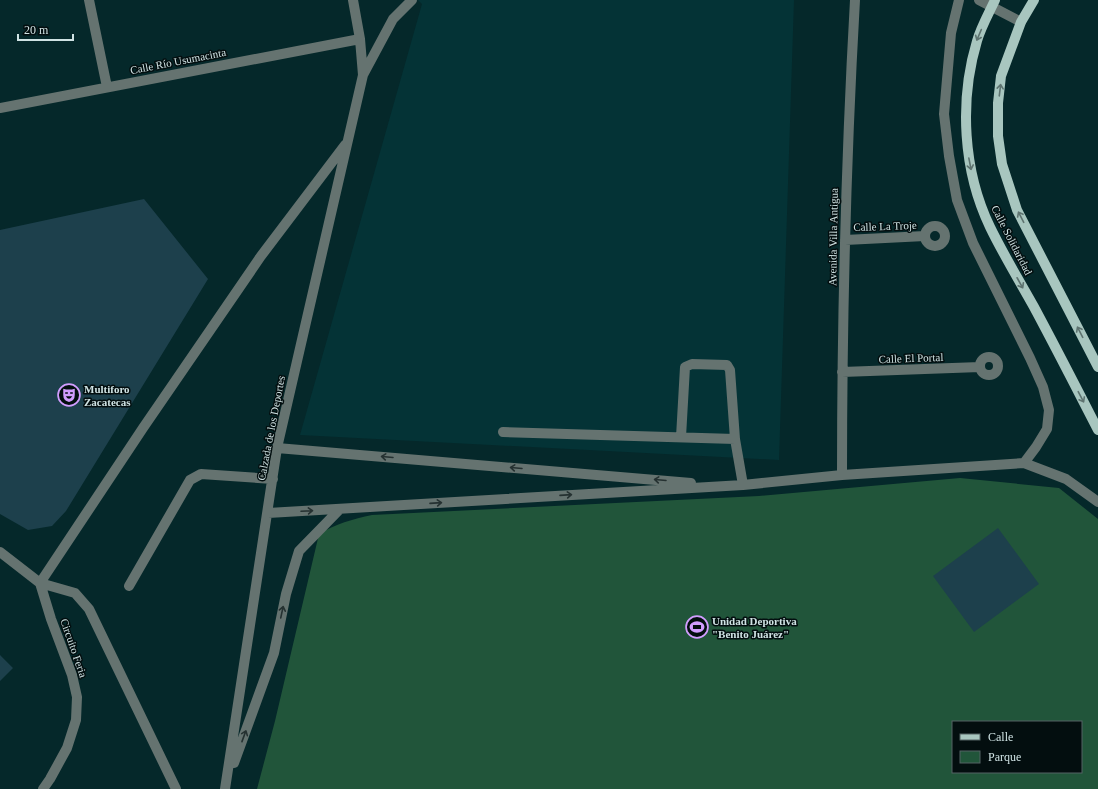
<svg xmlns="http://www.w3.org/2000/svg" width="1098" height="789" viewBox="0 0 1098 789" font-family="Georgia,serif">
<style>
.built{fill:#043336}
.green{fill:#21553a;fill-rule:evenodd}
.building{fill:#1d404c}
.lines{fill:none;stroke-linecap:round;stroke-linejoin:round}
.minor{stroke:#657370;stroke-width:10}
.major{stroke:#a8c6bf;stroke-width:10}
.oneway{stroke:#5e7370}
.oneway2{stroke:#253131}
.labels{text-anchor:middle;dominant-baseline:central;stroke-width:3;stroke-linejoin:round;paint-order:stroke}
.street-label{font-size:11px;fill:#d0e3e4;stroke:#030e0f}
.poi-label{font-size:11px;font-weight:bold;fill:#d0e3e4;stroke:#030e0f;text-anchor:start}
</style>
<rect width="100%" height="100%" fill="#05282a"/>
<path class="built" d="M418 0H794L779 460 300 435 422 4Z"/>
<path class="green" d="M960 478 1059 488 1098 519V789H257L275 721 319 534C335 524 353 519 372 515L759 496ZM953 722H1081V772H953Z"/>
<path class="building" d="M144 199 208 279 66 511 52 526 28 530 0 514V230Z
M998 528 1039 584 974 632 933 576Z
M0 655 13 668 0 681Z"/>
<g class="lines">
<path class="minor" d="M89 0 107 87
M353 0 360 39 363 75
M959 0 951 33 944 114 949 156 957 200 973 243 1030 358 1043 387 1049 410 1047 429 1036 447 1024 463
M979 0 1021 22
M0 108 360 39
M925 236a10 10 0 1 1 20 0a10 10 0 1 1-20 0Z
M845 240 925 236
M980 366a9 9 0 1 1 18 0a9 9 0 1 1-18 0Z
M842 372 980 367
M503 432 735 439 743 485
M681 437 685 367 692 364 727 365 730 370 735 439
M277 448 691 483
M842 475C842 316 846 158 855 0
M268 513 743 485 842 475 1024 463 1066 479 1098 502
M0 552 40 583 51 619 72 675 77 697 76 720 67 748 50 779 43 789
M129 586 190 480 201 474 273 479
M234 763 274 653 286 594 299 551 340 509
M176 789 89 609 75 593 40 583 143 428 261 256 345 145
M225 789 277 448 363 75 393 19 412 0"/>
<path class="major" d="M995 0C989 13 981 27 977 41 959 101 963 171 990 227 1003 254 1019 280 1034 307 1056 348 1077 389 1098 430
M1034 0 1021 22 1001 76 998 103V136L1002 164 1017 210 1098 367"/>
</g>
<defs><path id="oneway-shaft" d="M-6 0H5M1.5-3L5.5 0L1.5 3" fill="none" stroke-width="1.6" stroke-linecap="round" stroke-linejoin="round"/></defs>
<g class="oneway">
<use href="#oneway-shaft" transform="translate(979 35) rotate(113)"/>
<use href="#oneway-shaft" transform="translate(1000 90) rotate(-83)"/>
<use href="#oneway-shaft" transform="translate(970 164) rotate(79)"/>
<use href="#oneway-shaft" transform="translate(1021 217) rotate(-117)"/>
<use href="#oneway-shaft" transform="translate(1020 283) rotate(61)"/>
<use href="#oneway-shaft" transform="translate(1080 332) rotate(-117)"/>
<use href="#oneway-shaft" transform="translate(1081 397) rotate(62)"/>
</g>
<g class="oneway2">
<use href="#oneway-shaft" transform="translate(387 457) rotate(-175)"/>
<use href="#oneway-shaft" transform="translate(516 468) rotate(-175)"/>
<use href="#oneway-shaft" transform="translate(660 480) rotate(-175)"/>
<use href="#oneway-shaft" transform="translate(566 495) rotate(-4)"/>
<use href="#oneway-shaft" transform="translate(436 503) rotate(-4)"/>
<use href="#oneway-shaft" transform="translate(307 511) rotate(-3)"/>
<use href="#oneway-shaft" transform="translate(282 612) rotate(-78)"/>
<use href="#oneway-shaft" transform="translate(244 736) rotate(-70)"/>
</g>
<defs>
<g id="theatre-ring" transform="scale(1.15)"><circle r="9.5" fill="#030e0f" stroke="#d19dfe" stroke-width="1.5"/><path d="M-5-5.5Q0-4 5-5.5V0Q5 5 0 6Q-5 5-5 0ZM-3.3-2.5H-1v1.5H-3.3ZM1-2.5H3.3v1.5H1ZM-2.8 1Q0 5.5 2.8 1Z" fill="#d19dfe"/></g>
<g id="stadium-ring" transform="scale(1.15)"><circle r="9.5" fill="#030e0f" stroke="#d19dfe" stroke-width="1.5"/><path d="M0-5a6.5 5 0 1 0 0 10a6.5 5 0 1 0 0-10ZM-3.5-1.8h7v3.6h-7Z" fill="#d19dfe"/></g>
</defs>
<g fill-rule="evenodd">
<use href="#theatre-ring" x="69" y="395"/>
<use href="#stadium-ring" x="697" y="627"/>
</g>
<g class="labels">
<g class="street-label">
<text transform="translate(178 61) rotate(-11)">Calle Río Usumacinta</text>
<text transform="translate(885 226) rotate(-2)">Calle La Troje</text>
<text transform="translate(833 237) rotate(-89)">Avenida Villa Antigua</text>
<text transform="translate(1012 240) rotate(63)">Calle Solidaridad</text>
<text transform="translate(911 358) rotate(-2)">Calle El Portal</text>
<text transform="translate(271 428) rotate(-79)">Calzada de los Deportes</text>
<text transform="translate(74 648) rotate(71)">Circuito Feria</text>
</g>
<g class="poi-label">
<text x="84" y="389">Multiforo<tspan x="84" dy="13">Zacatecas</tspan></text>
<text x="712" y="621">Unidad Deportiva<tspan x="712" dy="13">"Benito Juárez"</tspan></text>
</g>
</g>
<rect x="952" y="721" width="130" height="52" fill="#030e0f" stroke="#556364"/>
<rect x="960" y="734" width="20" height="6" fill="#a8c6bf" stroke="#556364"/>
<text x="988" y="741" font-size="12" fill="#d0e3e4">Calle</text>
<rect x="960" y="751" width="20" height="12" fill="#21553a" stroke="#556364"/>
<text x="988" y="761" font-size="12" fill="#d0e3e4">Parque</text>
<path d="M18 34v6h55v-6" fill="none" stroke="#d0e3e4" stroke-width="2"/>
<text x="24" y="34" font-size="12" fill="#d0e3e4" stroke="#030e0f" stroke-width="3" paint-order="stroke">20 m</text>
</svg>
